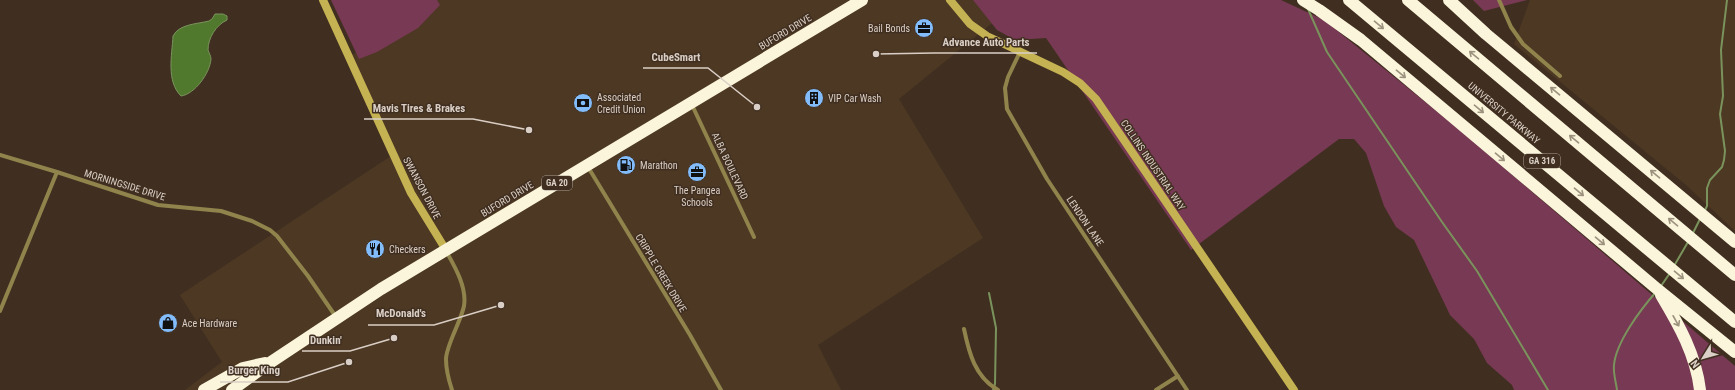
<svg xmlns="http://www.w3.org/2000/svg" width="1735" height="390" viewBox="0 0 1735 390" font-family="'Roboto Condensed',sans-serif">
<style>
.built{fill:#4d3823}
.green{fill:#773953}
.water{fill:#51792e;stroke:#7a935c}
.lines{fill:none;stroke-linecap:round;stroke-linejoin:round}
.stream{stroke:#7a935c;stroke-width:2}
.street{stroke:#90844c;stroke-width:4}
.secondary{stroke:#c5b252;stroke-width:8}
.highway{stroke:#faf5db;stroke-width:12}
.oneway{stroke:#9d927e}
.labels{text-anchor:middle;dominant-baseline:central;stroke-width:3;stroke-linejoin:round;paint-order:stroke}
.shield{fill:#402f20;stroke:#ac9f94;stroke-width:1}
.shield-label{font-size:9px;font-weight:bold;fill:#dacfc6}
.poi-label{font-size:10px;fill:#dacfc6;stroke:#402f20;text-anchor:start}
.street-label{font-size:10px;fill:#dacfc6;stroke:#402f20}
.leader{fill:none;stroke:#dacfc6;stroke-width:1.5}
.callout-dot{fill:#dacfc6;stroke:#402f20;stroke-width:1.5}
.callout-label{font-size:11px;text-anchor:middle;font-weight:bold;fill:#dacfc6;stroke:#402f20;stroke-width:3;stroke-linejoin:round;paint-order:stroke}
</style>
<rect width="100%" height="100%" fill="#402f20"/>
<path class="built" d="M420 0H1010L1007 11 899 99 983 238 818 345 841 390H185L222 362 180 295 391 156 348 57 426 13Z
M1530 0H1735V231L1686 185 1514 44Z"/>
<path class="green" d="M331 0H437L440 5 418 28 377 52 359 59Z
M973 0H1281L1324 20 1461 131 1735 366V390H1514L1512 385 1487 363 1474 339 1450 315 1414 240 1396 227 1384 206 1366 153 1354 139H1339L1191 250 1046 38 1015 40 997 30Z
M1473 0H1527L1484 11Z"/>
<path class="water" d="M215 14H223L227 16V20C216 25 208 38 208 50 209 53 211 56 211 59 210 73 195 94 181 96 166 81 172 55 173 36 179 24 197 24 209 21L212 19Z"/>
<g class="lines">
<path class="stream" d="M1308 9 1327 52 1442 222 1477 271 1548 390
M1704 212 1707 206V188L1710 180 1722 167 1724 160 1725 151 1720 114 1723 96 1721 50 1727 0
M1693 233 1700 219
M1674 266 1688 242
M1661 286 1670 273
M989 293 996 328 995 384 993 390
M1617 390C1616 382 1613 373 1614 365 1616 342 1641 309 1656 292"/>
<path class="street" d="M1499 0 1511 27 1523 44 1560 76
M1020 52 1008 77 1005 88 1007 109 1047 179 1187 390
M692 105 754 237
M0 155 57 172 158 205 221 211 252 221 270 230 277 236 308 276 336 317
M588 167 690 335 721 390
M446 251C455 267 467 287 464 306 461 321 446 346 446 359 446 369 449 381 452 390
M0 311 57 172
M964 329C969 353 975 377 998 390
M1156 390 1178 376"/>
<path class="secondary" d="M323 0 411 193 446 250
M950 0 970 24 987 36 1063 72 1080 83 1096 99 1294 390"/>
<path class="highway" d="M1303 0 1319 10 1361 40 1656 288 1735 352
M1349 0 1735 322
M1408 0 1735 275
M1449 0 1486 34 1735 242
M1661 295C1679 325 1696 355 1700 390
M204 390 243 368 265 363
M232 390 265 366 381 289 862 0"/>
</g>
<defs><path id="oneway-shaft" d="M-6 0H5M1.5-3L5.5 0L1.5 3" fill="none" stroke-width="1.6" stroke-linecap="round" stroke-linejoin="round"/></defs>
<g class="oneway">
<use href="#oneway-shaft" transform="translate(1379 25) rotate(40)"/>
<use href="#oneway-shaft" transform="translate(1474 55) rotate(-140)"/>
<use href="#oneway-shaft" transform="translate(1401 74) rotate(40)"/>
<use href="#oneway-shaft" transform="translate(1555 91) rotate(-140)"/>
<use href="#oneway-shaft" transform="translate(1479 109) rotate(40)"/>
<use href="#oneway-shaft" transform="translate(1574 139) rotate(-140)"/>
<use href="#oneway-shaft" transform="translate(1500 157) rotate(40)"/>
<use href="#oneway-shaft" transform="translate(1655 174) rotate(-140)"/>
<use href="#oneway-shaft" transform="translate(1579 192) rotate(40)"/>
<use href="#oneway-shaft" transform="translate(1673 222) rotate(-140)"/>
<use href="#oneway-shaft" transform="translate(1600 241) rotate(40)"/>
<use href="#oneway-shaft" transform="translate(1679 275) rotate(40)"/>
<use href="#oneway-shaft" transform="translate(1676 321) rotate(61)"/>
</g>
<defs>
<g id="office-disc" transform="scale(1)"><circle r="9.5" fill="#83bcfa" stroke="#402f20"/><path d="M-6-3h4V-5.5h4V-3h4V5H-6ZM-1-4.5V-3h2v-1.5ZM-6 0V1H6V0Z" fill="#111"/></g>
<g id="building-disc" transform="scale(1)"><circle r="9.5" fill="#83bcfa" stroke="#402f20"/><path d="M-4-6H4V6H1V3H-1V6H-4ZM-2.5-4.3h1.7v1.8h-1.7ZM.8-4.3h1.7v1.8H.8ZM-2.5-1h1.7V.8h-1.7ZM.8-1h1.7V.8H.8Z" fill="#111"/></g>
<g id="bank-disc" transform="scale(1)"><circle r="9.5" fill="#83bcfa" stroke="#402f20"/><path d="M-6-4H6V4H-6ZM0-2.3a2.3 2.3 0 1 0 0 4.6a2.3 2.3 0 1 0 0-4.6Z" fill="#111"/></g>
<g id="fuel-disc" transform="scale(1)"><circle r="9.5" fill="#83bcfa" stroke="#402f20"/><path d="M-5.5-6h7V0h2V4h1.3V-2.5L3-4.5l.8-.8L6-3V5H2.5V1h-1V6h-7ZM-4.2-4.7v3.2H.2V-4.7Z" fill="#111"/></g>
<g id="restaurant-disc" transform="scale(1)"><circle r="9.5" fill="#83bcfa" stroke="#402f20"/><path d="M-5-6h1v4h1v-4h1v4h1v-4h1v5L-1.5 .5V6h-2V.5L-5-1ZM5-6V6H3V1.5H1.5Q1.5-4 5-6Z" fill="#111"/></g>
<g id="shop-disc" transform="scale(1)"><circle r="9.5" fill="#83bcfa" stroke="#402f20"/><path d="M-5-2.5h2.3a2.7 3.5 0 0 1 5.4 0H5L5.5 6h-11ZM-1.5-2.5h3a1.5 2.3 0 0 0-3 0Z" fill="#111"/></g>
</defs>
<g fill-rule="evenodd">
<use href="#office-disc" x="924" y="28"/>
<use href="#building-disc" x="814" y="98"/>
<use href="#bank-disc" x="583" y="103"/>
<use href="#fuel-disc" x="626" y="165"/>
<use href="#office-disc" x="697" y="172"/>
<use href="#restaurant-disc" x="375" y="249"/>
<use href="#shop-disc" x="168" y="323"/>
</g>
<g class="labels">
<g class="shield">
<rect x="1524" y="154" width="36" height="14" rx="3"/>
<rect x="542" y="176" width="30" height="14" rx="3"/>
</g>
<g class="shield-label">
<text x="1542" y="161">GA 316</text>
<text x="557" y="183">GA 20</text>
</g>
<g class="poi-label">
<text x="910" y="28" text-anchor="end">Bail Bonds</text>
<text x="597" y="97">Associated<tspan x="597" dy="12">Credit Union</tspan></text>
<text x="828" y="98">VIP Car Wash</text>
<text x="640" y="165">Marathon</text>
<text x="697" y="190" text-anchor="middle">The Pangea<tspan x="697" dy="12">Schools</tspan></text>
<text x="389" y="249">Checkers</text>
<text x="182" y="323">Ace Hardware</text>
</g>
<g class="street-label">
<text transform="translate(785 32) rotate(-31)">BUFORD DRIVE</text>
<text transform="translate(1504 113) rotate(40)">UNIVERSITY PARKWAY</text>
<text transform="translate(1153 165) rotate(56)">COLLINS INDUSTRIAL WAY</text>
<text transform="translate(730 166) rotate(65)">ALBA BOULEVARD</text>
<text transform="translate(125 185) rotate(17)">MORNINGSIDE DRIVE</text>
<text transform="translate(422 188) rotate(62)">SWANSON DRIVE</text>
<text transform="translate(507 199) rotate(-31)">BUFORD DRIVE</text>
<text transform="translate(1085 221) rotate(56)">LENDON LANE</text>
<text transform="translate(661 273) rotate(59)">CRIPPLE CREEK DRIVE</text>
</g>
</g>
<path class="leader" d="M876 54L934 53H1037M757 107L708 68H643M529 130L473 119H364M501 305L434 325H368M394 338L350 351H302M349 362L288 382H220"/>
<g class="callout-dot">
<circle cx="876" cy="54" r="4"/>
<circle cx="757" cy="107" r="4"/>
<circle cx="529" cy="130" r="4"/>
<circle cx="501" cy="305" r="4"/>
<circle cx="394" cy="338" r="4"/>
<circle cx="349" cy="362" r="4"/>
</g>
<g class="callout-label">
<text x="986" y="46">Advance Auto Parts</text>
<text x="676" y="61">CubeSmart</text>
<text x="419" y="112">Mavis Tires &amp; Brakes</text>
<text x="401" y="317">McDonald's</text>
<text x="326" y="344">Dunkin'</text>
<text x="254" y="374">Burger King</text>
</g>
<g transform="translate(1703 358) rotate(233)" stroke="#402f20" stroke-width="3" paint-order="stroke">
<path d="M0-3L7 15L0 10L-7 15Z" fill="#dacfc6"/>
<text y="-6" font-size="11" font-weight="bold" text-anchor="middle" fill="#dacfc6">N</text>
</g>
</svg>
